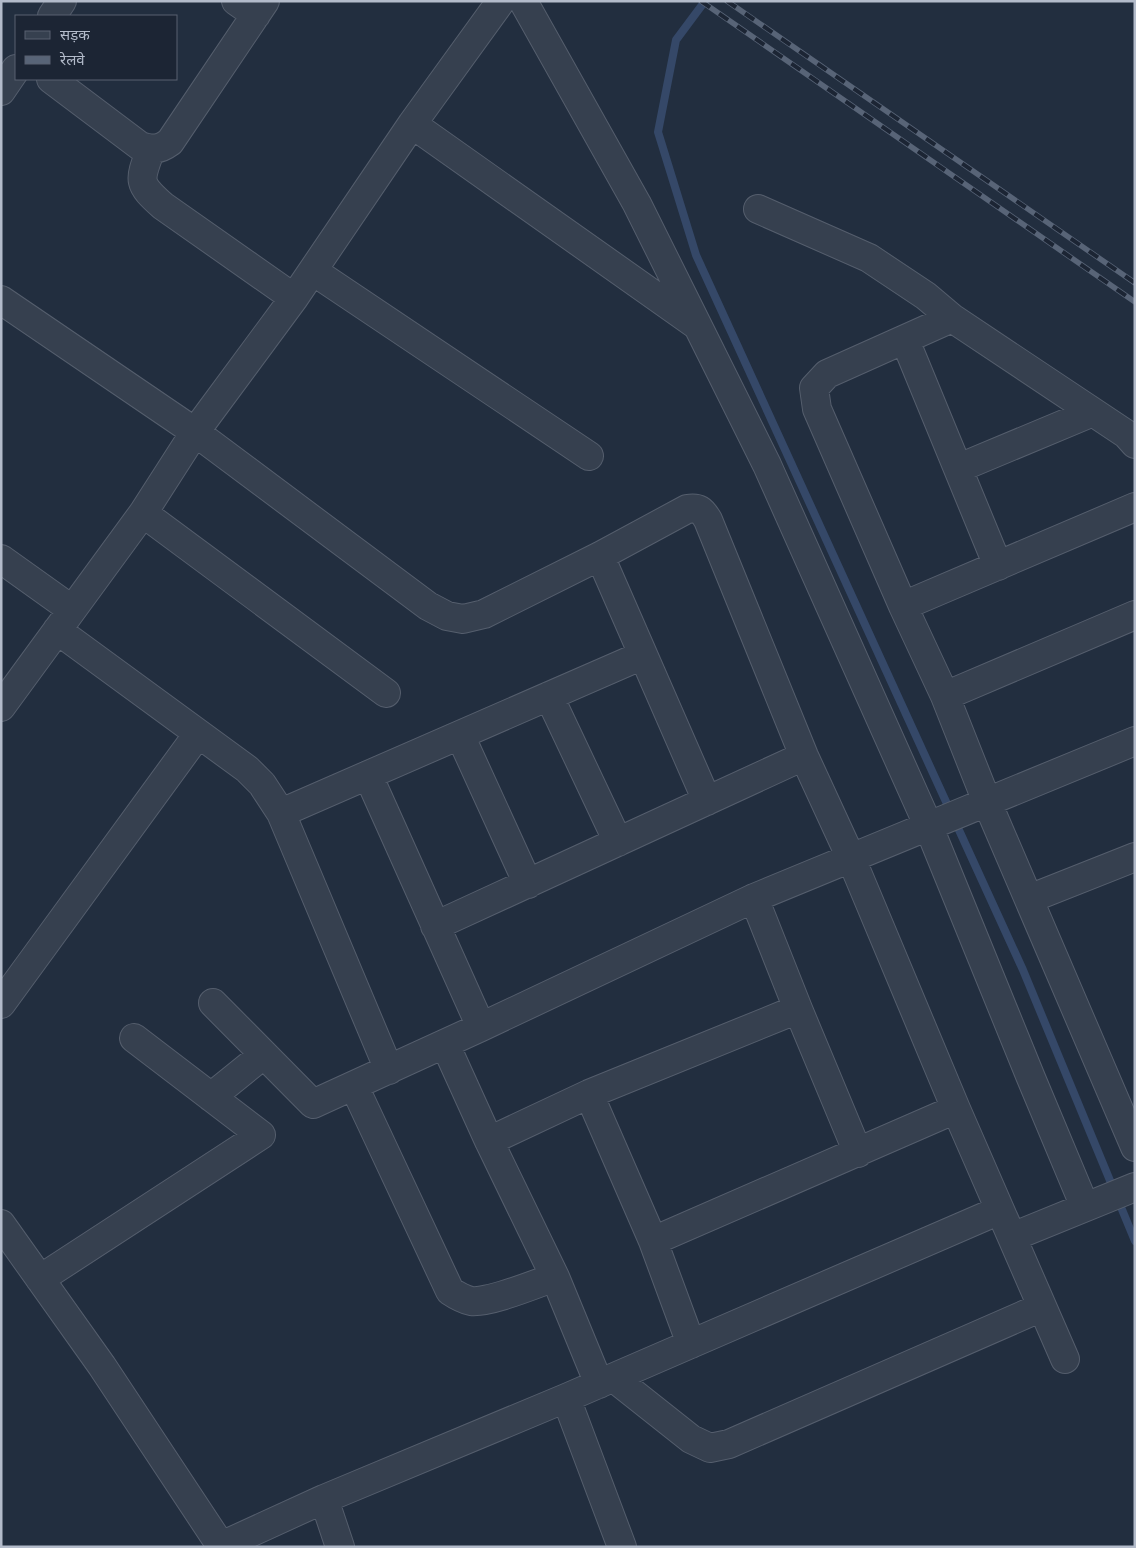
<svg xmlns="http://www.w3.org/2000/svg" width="1136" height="1548" viewBox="0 0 1136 1548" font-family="Quicksand,'Noto Sans Devanagari',sans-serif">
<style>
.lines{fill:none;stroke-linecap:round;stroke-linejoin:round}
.stream{stroke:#354868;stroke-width:8}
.minor-casing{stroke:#555e6d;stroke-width:30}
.minor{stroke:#36404f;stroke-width:28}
.rail-casing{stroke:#586477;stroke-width:5.5}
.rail{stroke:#1c2534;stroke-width:4;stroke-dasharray:11;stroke-linecap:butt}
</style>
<rect width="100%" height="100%" fill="#222e3f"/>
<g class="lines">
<path class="stream" d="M705 1 676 40 658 132 696 255 1023 970 1135 1241"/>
<g class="minor-casing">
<path id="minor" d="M236 1 256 15
M523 1 637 204 767 465 928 825 1031 1078 1085 1207
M52 16 62 1
M51 79 140 146C153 150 159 150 170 142L265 1
M1 91 16 69
M412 124 695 324
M151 149C139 181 137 183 163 206L294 298
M758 209 869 258 926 296 952 318 1126 434 1135 444
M313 271 589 456
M1 300 195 432 428 606 447 616 463 619 484 614 600 556 687 509C699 507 702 510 708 520L804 756 851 858 956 1109 1065 1359
M952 318 827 374 814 388 817 409 903 606 945 696 987 802 1135 1147
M905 340 998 566
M959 468 1093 412
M143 513 386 693
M600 556 707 801
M1 559 71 609
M903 606 1135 507
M57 630 247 769 262 784 281 813 389 1070
M549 696 618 842
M945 696 1135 615
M1 707 143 513 195 432 294 298 412 124 501 1
M460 735 528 884
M368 775 481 1027
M281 813 643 655
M754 898 798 1009 858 1153
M1029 899 1135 857
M435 926 804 756
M213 1003 313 1104 481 1027 754 898 1135 741
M1 1004 198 734
M445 1044 489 1141 555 1277 599 1384
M354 1086 450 1291C456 1295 463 1299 471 1301 490 1303 535 1284 555 1277
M589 1094 653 1241 691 1344
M211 1097 263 1055
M489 1141 589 1094 798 1009
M1 1224 102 1366 221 1546
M1012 1237 1135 1187
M653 1241 956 1109
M40 1279 261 1135 134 1038
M614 1378 691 1439 710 1448 729 1444 1042 1307
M566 1398 622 1547
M324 1499 340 1547
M219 1547 324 1499 566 1398 1000 1210"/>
</g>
<use href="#minor" class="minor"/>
<g class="rail-casing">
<path id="rail" d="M701 1 1135 302
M727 1 1135 283"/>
</g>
<use href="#rail" class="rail"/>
</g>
<rect width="1136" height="1548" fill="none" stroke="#b3bbca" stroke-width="5"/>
<rect x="15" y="15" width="162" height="65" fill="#1c2534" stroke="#586170"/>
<rect x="25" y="31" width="25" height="8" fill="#36404f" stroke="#586170"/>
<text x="60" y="40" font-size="15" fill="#b3bbca">सड़क</text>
<rect x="25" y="56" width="25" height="8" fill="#586477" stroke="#586170"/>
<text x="60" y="65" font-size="15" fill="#b3bbca">रेलवे</text>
</svg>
